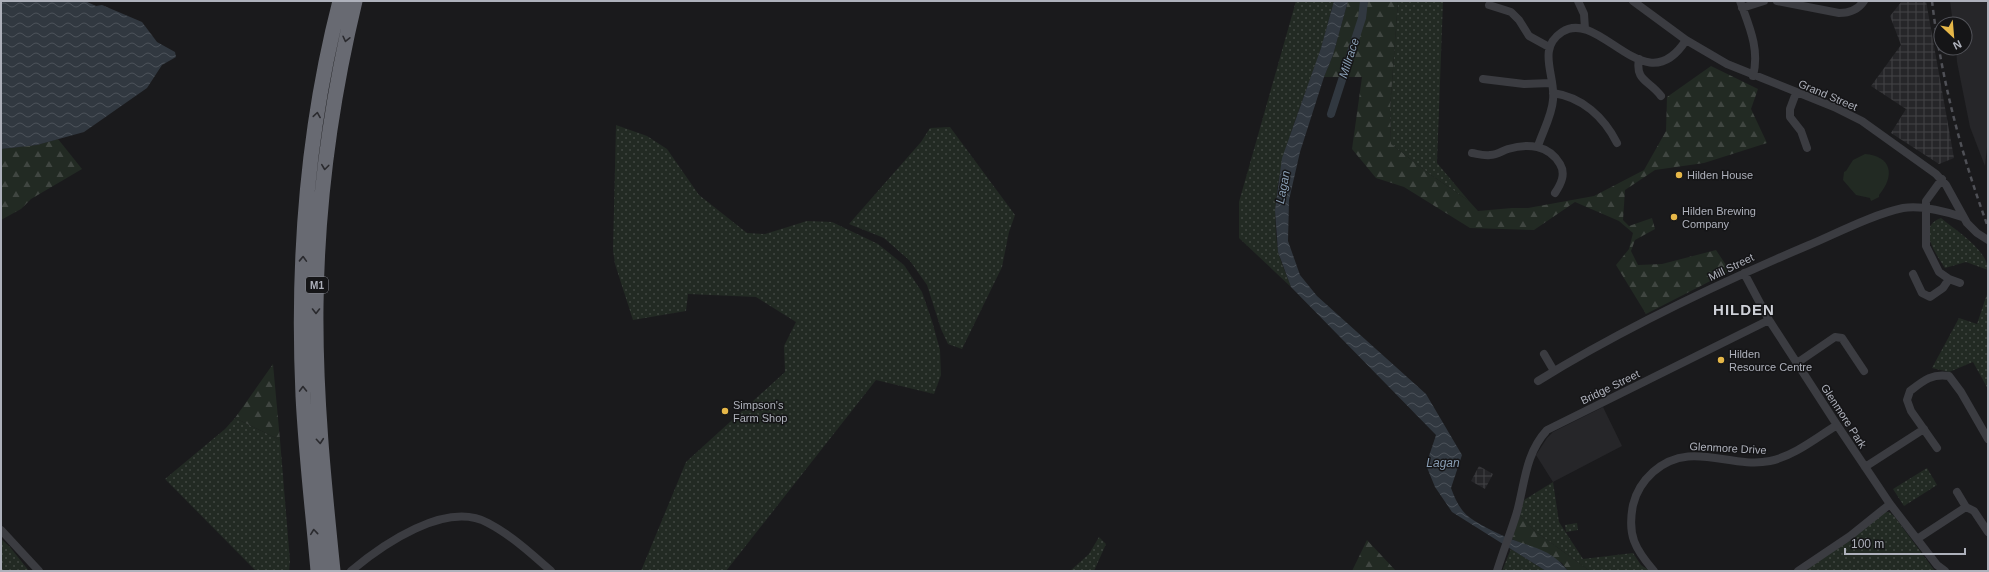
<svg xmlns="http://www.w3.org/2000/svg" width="1989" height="572" viewBox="0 0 1989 572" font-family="Arial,sans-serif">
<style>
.built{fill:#262629}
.industrial{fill:url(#industrial-grid)}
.grass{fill:url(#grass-dots)}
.forest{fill:url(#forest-firs)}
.green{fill:#222a23}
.water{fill:url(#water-waves)}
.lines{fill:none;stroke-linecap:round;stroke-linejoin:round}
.canal{stroke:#313840;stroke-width:8}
.street{stroke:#3b3c41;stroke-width:8}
.highway{stroke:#686a72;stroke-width:15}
.rail{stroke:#4f5056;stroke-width:2.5;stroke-dasharray:5 4;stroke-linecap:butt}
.oneway{stroke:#2a2a2e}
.poi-dot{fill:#e6b748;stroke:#151517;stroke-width:1.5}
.labels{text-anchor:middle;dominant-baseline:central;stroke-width:3;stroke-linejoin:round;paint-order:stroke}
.shield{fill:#151517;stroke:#80828a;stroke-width:1}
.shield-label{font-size:10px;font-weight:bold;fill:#aeb1bb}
.street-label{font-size:11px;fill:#aeb1bb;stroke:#151517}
.poi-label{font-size:11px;fill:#aeb1bb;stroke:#151517;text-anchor:start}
.water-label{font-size:12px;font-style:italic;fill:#889db3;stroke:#151517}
.district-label{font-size:15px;font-weight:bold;letter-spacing:1px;fill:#ced0d7;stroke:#151517}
</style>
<defs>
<pattern id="industrial-grid" width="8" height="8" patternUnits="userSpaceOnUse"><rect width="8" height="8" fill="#262629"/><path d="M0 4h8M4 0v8" fill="none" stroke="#434346"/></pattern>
<pattern id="grass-dots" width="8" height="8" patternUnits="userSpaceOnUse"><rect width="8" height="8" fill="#222a23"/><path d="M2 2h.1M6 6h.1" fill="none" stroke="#404641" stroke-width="1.8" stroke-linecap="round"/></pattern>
<pattern id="forest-firs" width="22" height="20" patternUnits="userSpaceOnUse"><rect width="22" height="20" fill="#222a23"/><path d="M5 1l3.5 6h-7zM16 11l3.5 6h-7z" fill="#404641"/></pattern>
<pattern id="water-waves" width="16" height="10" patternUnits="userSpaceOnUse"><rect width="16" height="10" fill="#313840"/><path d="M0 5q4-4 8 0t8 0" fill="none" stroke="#4c525a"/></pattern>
</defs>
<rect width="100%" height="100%" fill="#1a1a1c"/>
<path class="built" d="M1950 1H1988V138L1985 166 1970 127 1957 62 1956 48H1965V24H1953Z
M1603 407 1622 446 1553 482 1536 455 1547 438 1553 432Z"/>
<path class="industrial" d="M1902 1H1926L1954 158 1939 164 1891 133 1906 109 1871 86 1901 45 1890 16Z
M1479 466 1493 474 1485 489 1471 481Z"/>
<path class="grass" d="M1296 1H1334C1329 17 1326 33 1321 48 1299 116 1266 176 1278 250 1280 262 1287 275 1291 287L1239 238V202Z
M1398 1H1443L1437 163 1469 201 1431 175 1391 144 1390 109Z
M616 125 647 136 667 149 699 195 747 233 765 234 807 221 832 222 878 244 904 265 922 292 932 321 940 350 941 375 934 394 876 380 726 571H641L686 462 785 372 784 346 796 322 756 297 688 294 686 311 633 320 615 264 613 250Z
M950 127 1015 215 1009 232 1002 267 962 349 948 344 941 329 927 285 910 261 884 238 849 224 921 142 930 128Z
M1941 218C1955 230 1988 250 1988 270L1966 262 1945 268C1936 254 1916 227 1941 218Z
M1988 291V389L1973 362 1949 372 1932 368 1959 318 1977 324Z
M235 418 280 440 290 561 289 571H256L165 479 225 429Z
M1927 468 1937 485 1904 506 1893 489Z
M1553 482 1559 522 1583 559 1633 553 1641 565 1650 571H1590L1536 532 1520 515 1524 500Z
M1885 512H1889L1894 516 1935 571H1805Z
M1577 523 1578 530 1566 532 1565 525Z
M1099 537 1106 544 1094 571H1070L1089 554Z
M1 539 10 547 29 571H1Z
M1511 549 1546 571H1502Z"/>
<path class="forest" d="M1348 1H1398L1390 109 1391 144 1431 175 1469 201 1478 211 1512 208H1528L1594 196 1644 170 1666 131 1667 97 1711 66 1758 89 1751 109 1767 143 1704 163 1655 170 1625 190 1623 220 1629 226 1652 218 1655 229 1635 240 1631 251 1638 265 1662 264 1716 250 1730 271 1646 314 1616 265 1629 249 1633 233 1619 221 1575 202 1534 230 1470 228 1404 187 1376 178 1352 149 1362 77H1324L1333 55Z
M58 139 82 169 31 199 21 209 1 220V149L37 145Z
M273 364 280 440 235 418Z
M1520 515 1536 532 1590 571H1568L1562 563 1512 539Z
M1367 540 1396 571H1352Z"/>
<path class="green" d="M1865 154C1891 156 1896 175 1879 195V197L1871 201 1870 198 1856 195 1843 180 1844 172 1846 171 1853 160Z"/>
<path class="water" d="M1 1H85L96 6 102 5 142 22 157 42 175 52 176 57 162 65 147 88 84 132 37 145 1 149Z
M1334 1H1348L1333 55 1324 77 1300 152 1289 200 1288 241 1300 275 1317 296 1426 394 1462 455 1451 488C1455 499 1460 510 1469 517 1481 526 1504 537 1519 542 1540 549 1553 552 1568 571H1546L1452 512 1435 487 1426 465 1436 435 1291 287 1278 252 1275 210 1282 158 1321 48Z"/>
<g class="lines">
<path class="canal" d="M1331 114 1362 18 1364 1"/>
<path class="street" d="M1578 1 1584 14 1585 29
M1633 1 1686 40 1727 64 1834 107 1862 121 1936 174 1946 185 1967 223 1977 233 1988 240
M1740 1C1749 26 1760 49 1753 76
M1777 1 1839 13C1850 13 1858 10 1864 1
M1489 5 1511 12 1519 20 1529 36 1549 47
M1742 8 1764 1
M1639 59C1635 81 1649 80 1661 96
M1483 79 1524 84 1551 83
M1553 93C1582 97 1604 117 1617 143
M1796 93 1790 109V117L1801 131 1807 148
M1538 146C1543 131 1552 115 1553 100 1556 76 1536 49 1562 32 1600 7 1645 105 1686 40
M1472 153C1478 154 1484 156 1490 155 1497 155 1502 151 1508 149 1528 143 1549 145 1560 164 1566 174 1561 184 1555 193
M1942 179 1926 201V246L1939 272 1949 279 1960 283
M1744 273 1769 320 1837 425 1890 504 1937 565 1945 571
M1913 274 1922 293 1930 297 1943 288 1949 279
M1544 354 1554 371
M1797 363 1835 337 1842 338 1864 371
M1538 381C1624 328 1717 284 1809 245 1837 233 1874 214 1903 208 1922 205 1944 211 1962 217
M1937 448 1911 411 1907 400 1910 391C1923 381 1932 373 1949 376L1961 392 1988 439
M1865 467 1924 429
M1957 492 1966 507
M1 530 39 571
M1917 539 1966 507 1974 511 1988 532
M351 571C382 545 446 500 488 523 511 535 532 554 551 571
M1497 571C1503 551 1511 532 1517 512 1525 483 1525 454 1547 430L1769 320
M1654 571C1635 549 1627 535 1633 505 1636 492 1643 481 1653 472 1690 439 1729 469 1770 461 1794 456 1816 438 1837 425
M1798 571 1850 536 1890 504"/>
<path class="highway" d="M318 571C313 513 306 455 303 396 297 265 307 129 340 1
M333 571C324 483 315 395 316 306 317 203 331 101 355 1"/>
<path class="rail" d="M1932 1C1941 78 1961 154 1988 227"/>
</g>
<defs><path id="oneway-chevron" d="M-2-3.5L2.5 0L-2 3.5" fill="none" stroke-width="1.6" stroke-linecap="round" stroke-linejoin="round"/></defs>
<g class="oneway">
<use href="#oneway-chevron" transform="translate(346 39) rotate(103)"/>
<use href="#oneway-chevron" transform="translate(317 115) rotate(-81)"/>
<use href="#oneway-chevron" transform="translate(325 167) rotate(97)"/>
<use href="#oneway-chevron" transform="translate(303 259) rotate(-88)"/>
<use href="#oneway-chevron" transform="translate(316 311) rotate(90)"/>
<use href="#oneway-chevron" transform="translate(303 389) rotate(-91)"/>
<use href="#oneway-chevron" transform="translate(320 441) rotate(85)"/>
<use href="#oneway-chevron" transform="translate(314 532) rotate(-96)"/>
</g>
<g class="poi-dot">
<circle cx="1679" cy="175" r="4"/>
<circle cx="1674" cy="217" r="4"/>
<circle cx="1721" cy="360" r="4"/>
<circle cx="725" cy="411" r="4"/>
</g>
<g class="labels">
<rect class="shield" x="306" y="277" width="22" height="16" rx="3"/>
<g class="shield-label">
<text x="317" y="285">M1</text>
</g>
<g class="street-label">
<text transform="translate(1828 95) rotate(23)">Grand Street</text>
<text transform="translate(1731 267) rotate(-26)">Mill Street</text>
<text transform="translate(1610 387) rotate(-26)">Bridge Street</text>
<text transform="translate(1844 416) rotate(57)">Glenmore Park</text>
<text transform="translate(1728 448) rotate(3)">Glenmore Drive</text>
</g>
<g class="poi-label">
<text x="1687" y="175">Hilden House</text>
<text x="1682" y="211">Hilden Brewing<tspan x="1682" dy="13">Company</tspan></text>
<text x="1729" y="354">Hilden<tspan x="1729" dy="13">Resource Centre</tspan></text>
<text x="733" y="405">Simpson's<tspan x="733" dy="13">Farm Shop</tspan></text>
</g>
<g class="water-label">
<text transform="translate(1349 58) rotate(-72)">Millrace</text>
<text transform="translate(1283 187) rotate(-79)">Lagan</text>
<text x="1443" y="463">Lagan</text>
</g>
<g class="district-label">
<text x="1744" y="309">HILDEN</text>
</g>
</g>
<rect width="1989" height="572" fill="none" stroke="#aeb1bb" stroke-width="4"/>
<g transform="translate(1953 36) rotate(154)"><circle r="19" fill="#151517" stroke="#525359"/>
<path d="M0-3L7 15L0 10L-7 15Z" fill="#e6b748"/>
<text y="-6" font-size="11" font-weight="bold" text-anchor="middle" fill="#aeb1bb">N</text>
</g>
<path d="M1845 548v6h120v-6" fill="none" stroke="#aeb1bb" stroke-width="2"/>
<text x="1851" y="548" font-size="12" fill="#aeb1bb" stroke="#151517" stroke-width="3" paint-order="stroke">100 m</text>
</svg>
